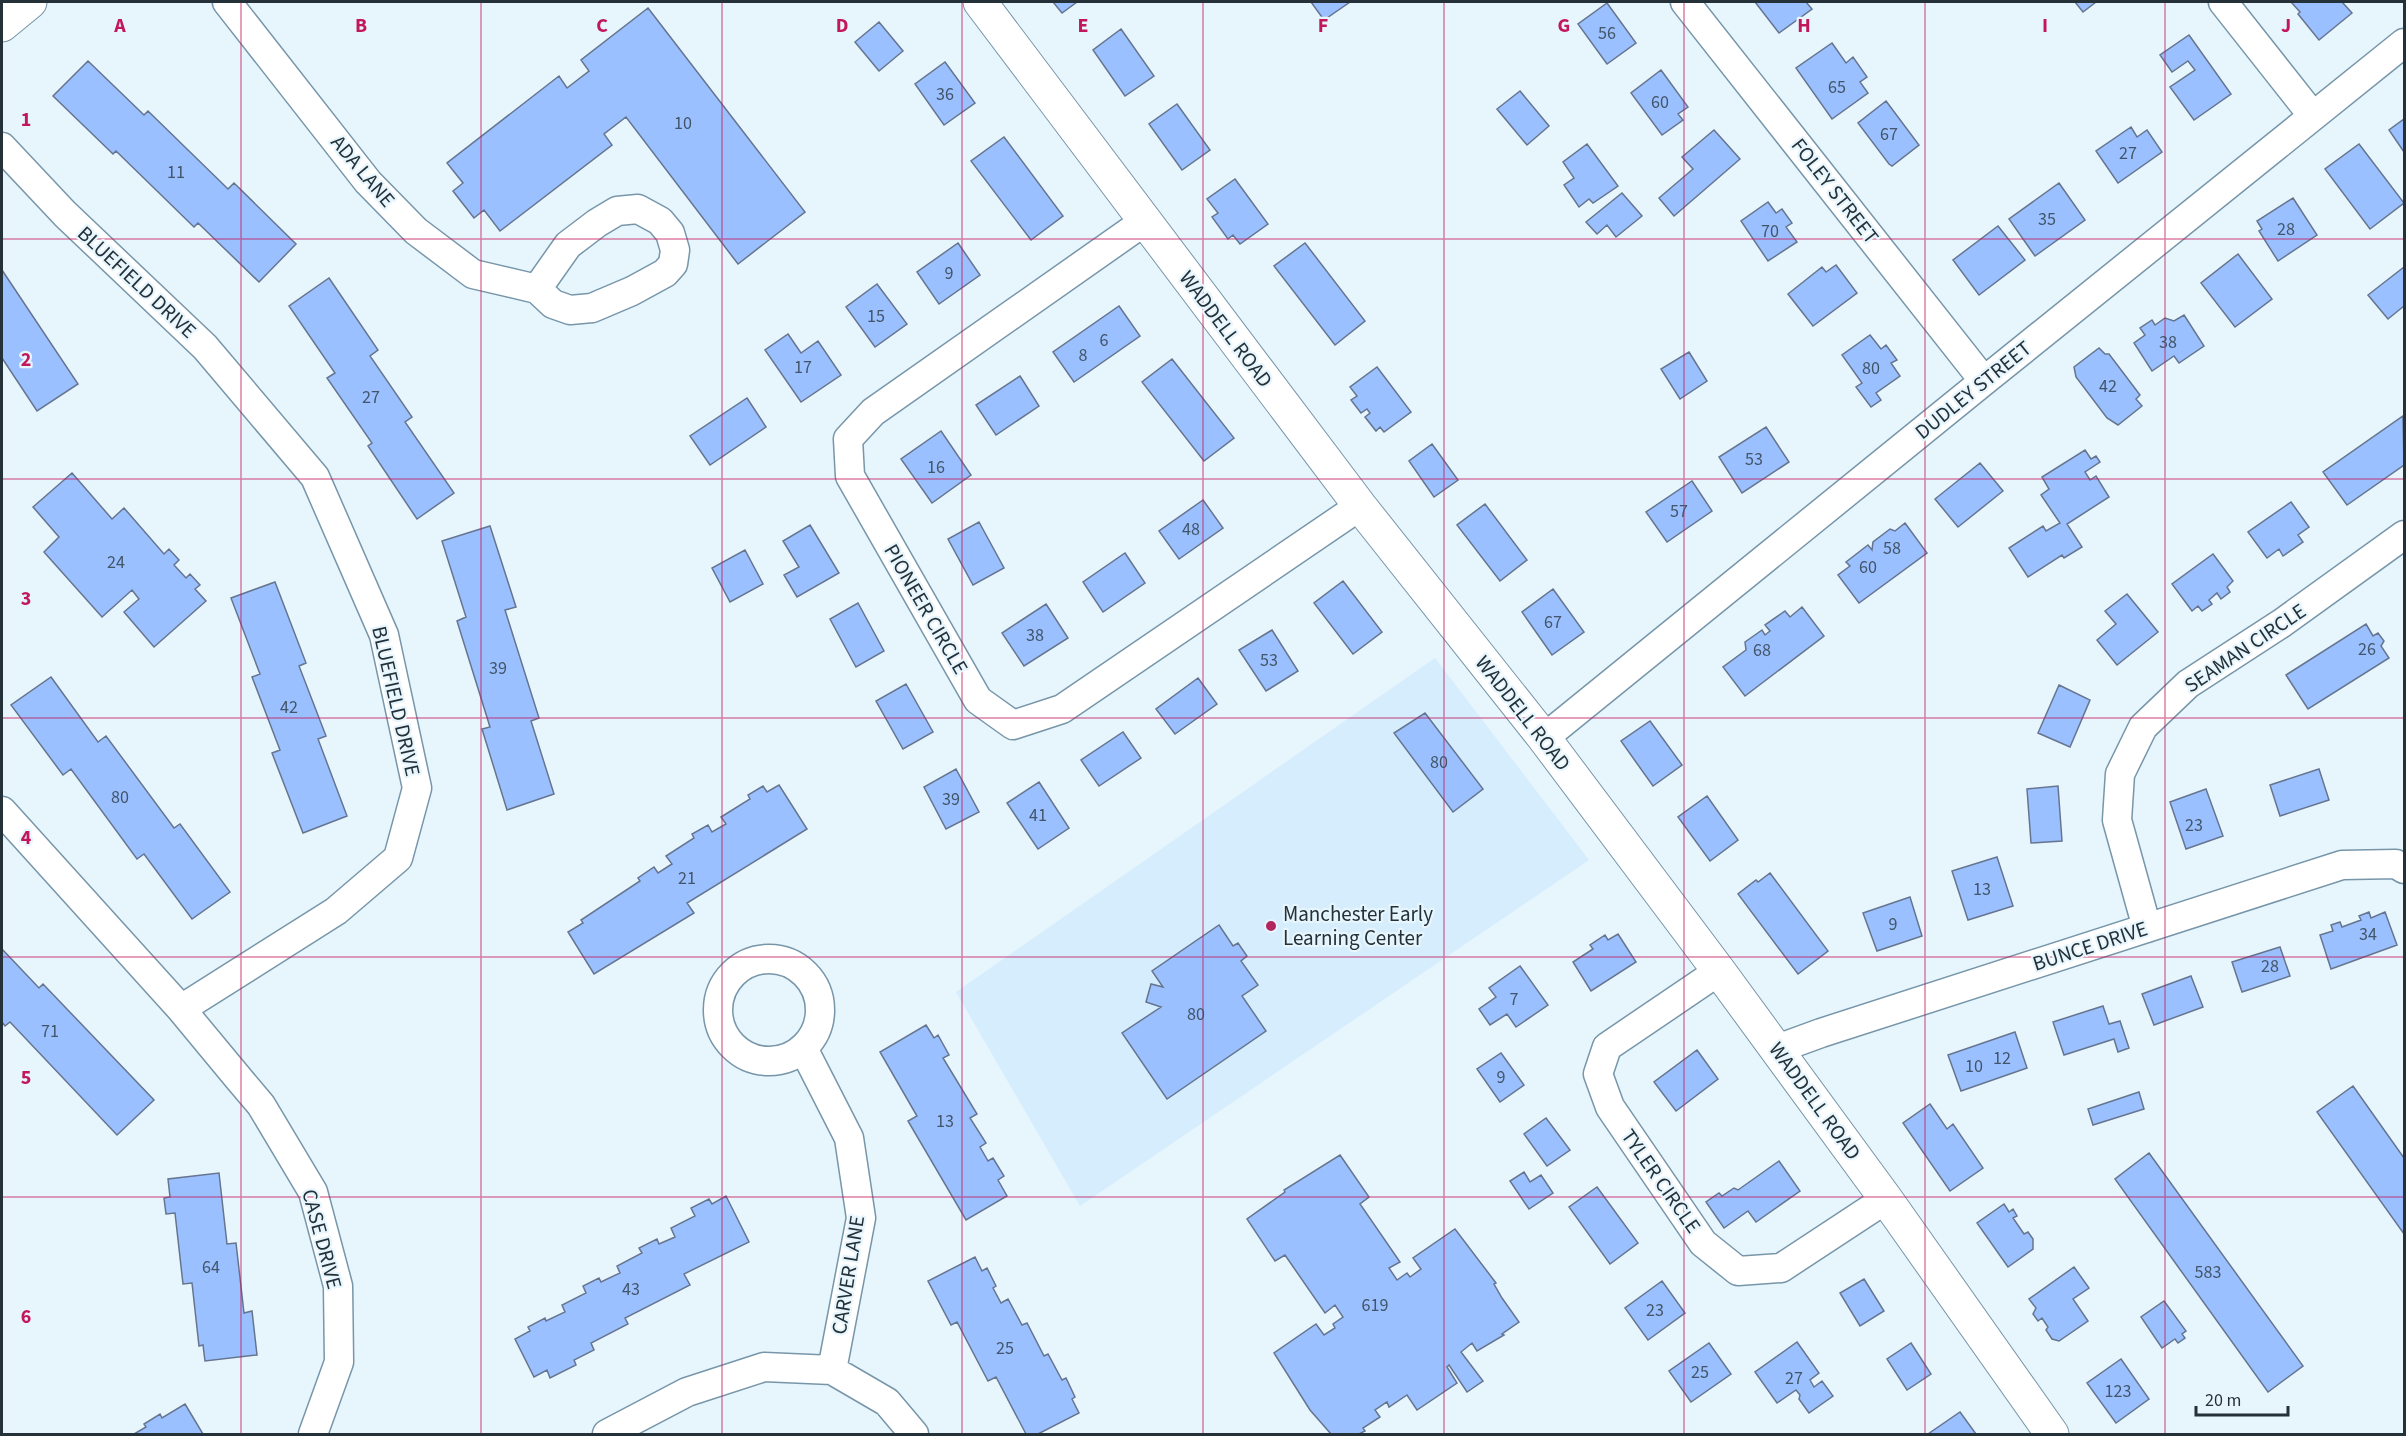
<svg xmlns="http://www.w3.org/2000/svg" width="2406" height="1436" viewBox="0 0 2406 1436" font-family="'Source Sans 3',sans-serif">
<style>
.built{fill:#d5edfc}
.building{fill:#9bc0ff;stroke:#65758f;stroke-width:1.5}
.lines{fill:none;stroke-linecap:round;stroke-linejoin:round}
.street-casing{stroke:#7796a9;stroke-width:31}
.secondary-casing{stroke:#7796a9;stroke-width:35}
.street{stroke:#fff;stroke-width:28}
.secondary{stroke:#fff;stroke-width:33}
.grid{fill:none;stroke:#c2185b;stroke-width:1.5;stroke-opacity:0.55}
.poi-dot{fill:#b2255d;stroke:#e7f5fd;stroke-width:2}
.labels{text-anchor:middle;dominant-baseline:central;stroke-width:4.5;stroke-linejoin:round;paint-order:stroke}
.number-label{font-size:18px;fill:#42556a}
.street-label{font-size:21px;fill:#243139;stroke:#e7f5fd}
.poi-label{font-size:21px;fill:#243139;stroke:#e7f5fd;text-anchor:start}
.grid-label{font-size:20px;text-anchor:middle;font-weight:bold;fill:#c2185b;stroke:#e7f5fd;stroke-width:4.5;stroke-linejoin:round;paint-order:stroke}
</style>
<rect width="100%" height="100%" fill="#e7f5fd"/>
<path class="built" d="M1435 658 1589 860 1080 1206 956 992Z"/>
<path class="building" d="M1053 2H1077L1062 13Z
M1311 2H1350L1324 20Z
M1755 2H1806L1812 9 1779 33Z
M2075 2H2096L2083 12Z
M2291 2H2342L2352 13 2319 40 2298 14 2300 12Z
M1607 3 1636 43 1607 64 1578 24Z
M648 8 805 212 738 264 626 117 604 134 612 145 500 231 484 210 474 218 453 191 463 183 447 163 559 76 567 88 589 71 581 60Z
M879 22 903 51 879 71 855 42Z
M1121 29 1154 76 1125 96 1093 50Z
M2189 35 2231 94 2194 120 2170 87 2195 70 2188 61 2172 72 2160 55Z
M1832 43 1846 63 1853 57 1867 77 1860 82 1868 93 1832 119 1796 68Z
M88 61 144 115 148 111 228 189 234 183 296 244 259 282 198 223 194 227 116 151 113 154 53 96Z
M945 62 975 103 944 125 915 84Z
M1661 70 1688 107 1678 114 1683 120 1662 135 1631 93Z
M1520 91 1549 126 1527 145 1497 109Z
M1886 101 1919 145 1892 166 1889 164 1858 123Z
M1177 104 1210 150 1182 170 1149 124Z
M2404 119V152L2389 130Z
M2131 127 2137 137 2147 130 2162 152 2118 183 2096 151Z
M1714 130 1740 159 1674 216 1659 198 1693 169 1682 157Z
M1004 137 1063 216 1031 240 971 161Z
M1587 144 1618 186 1593 203 1589 199 1579 207 1564 185 1574 178 1563 162Z
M2359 144 2404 203 2370 229 2325 169Z
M1235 179 1268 224 1240 244 1233 235 1228 239 1212 217 1218 213 1207 199Z
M2059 183 2085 220 2035 256 2009 219Z
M1622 193 1642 216 1616 237 1607 225 1597 234 1586 222Z
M2293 198 2317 235 2278 261 2259 231 2262 229 2257 221Z
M1768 202 1776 213 1782 209 1792 223 1786 227 1797 242 1768 261 1741 221Z
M1998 226 2025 260 1979 295 1953 260Z
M958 243 980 275 939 304 917 272Z
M1305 243 1365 321 1335 345 1274 266Z
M2238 254 2272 299 2235 327 2201 283Z
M1836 265 1857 293 1813 326 1788 294 1822 267 1826 272Z
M2404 267V306L2388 319 2368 295Z
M2 270 78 384 37 411 2 358Z
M329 278 378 350 370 356 412 417 405 422 454 493 417 519 368 446 372 443 327 378 335 373 289 306Z
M877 284 907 324 875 347 846 307Z
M1119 306 1140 336 1074 382 1053 352Z
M2184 315 2204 346 2179 363 2174 356 2152 371 2134 343 2145 335 2140 328 2152 320 2155 325 2165 318 2174 321Z
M788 334 801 353 818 341 841 375 801 402 765 350Z
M1870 335 1881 349 1886 345 1897 360 1891 363 1900 376 1876 393 1881 400 1871 407 1856 387 1862 383 1842 355Z
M2099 348 2105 354H2109L2140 395 2136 399 2142 406 2118 425 2107 418 2076 377 2074 367Z
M1689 352 1707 381 1680 399 1661 369Z
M1172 359 1234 438 1204 461 1142 382Z
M1377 367 1411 412 1384 432 1380 427 1376 431 1365 417 1370 413 1367 409 1361 413 1351 400 1357 396 1350 387Z
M1020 376 1039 406 996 435 976 405Z
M747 398 766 427 710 465 690 436Z
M2403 416 2404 465 2347 505 2323 472Z
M1766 427 1789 462 1742 493 1719 457Z
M941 431 971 475 932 503 901 459Z
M1432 444 1458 480 1434 497 1409 461Z
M2085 450 2091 459 2096 456 2100 462 2085 472 2090 480 2096 476 2109 497 2067 524 2082 547 2064 558 2062 555 2028 577 2009 548 2043 526 2046 531 2060 523 2041 495 2049 489 2042 477Z
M1980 463 2003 491 1958 527 1935 499Z
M72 473 112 519 124 508 164 554 169 549 179 560 174 565 186 578 190 574 200 585 195 589 206 601 154 647 124 612 139 599 132 590 102 617 44 552 59 537 33 507Z
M1692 481 1712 511 1667 542 1646 512Z
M1203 500 1223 528 1179 559 1159 531Z
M2291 502 2309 527 2298 535 2303 542 2283 556 2279 549 2267 558 2248 532Z
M1485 504 1527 560 1500 581 1457 525Z
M979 522 1004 568 973 585 948 539Z
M1905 523 1927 553 1859 603 1838 575 1850 566 1846 562 1868 545 1872 550 1873 542 1890 529 1895 531Z
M810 525 839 573 797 597 784 575 799 567 783 541Z
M490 526 516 607 505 610 539 718 531 721 554 794 507 810 482 729 490 727 457 621 466 617 442 541Z
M745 550 763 584 730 602 712 568Z
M1125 553 1145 583 1103 612 1083 582Z
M2213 554 2233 581 2227 587 2230 592 2221 599 2217 593 2209 600 2212 604 2202 611 2198 606 2192 611 2172 584Z
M1343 581 1382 632 1353 654 1314 603Z
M275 582 306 663 299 666 326 736 318 739 347 816 303 833 272 753 280 750 252 677 260 674 231 598Z
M1553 589 1584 632 1552 655 1522 612Z
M2127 594 2158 632 2117 665 2097 640 2116 624 2105 611Z
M858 603 884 651 856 667 830 619Z
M1046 604 1068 638 1024 666 1002 633Z
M1802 607 1824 636 1745 696 1723 667 1746 650 1745 642 1762 630 1765 635 1770 631 1765 625 1785 611 1790 617Z
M2366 624 2373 636 2378 633 2384 641 2381 646 2389 658 2308 709 2286 675Z
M1272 630 1298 671 1266 691 1239 650Z
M51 677 98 742 106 736 174 828 180 824 230 892 192 919 144 854 137 859 71 769 63 775 11 705Z
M1198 678 1217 704 1175 734 1156 709Z
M906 684 933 732 903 749 876 701Z
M2059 685 2090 700 2070 747 2038 733Z
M1425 713 1483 789 1453 812 1394 733Z
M1650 721 1682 765 1653 786 1621 741Z
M1123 732 1141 758 1099 786 1081 760Z
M956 769 979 812 946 829 924 787Z
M2319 769 2329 800 2280 816 2270 785Z
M1039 782 1069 828 1038 849 1007 803Z
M779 785 807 829 687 903 694 913 594 974 568 932 583 923 581 920 640 881 638 878 654 867 658 873 672 864 666 856 694 838 692 834 708 825 712 832 726 824 721 817 750 799 748 795 763 786 767 792Z
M2058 786 2062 841 2031 843 2027 789Z
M2206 789 2223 836 2186 849 2170 802Z
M1707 796 1738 840 1710 861 1678 817Z
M1997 857 2013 906 1968 920 1952 871Z
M1770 873 1828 951 1798 974 1738 894 1756 880 1758 882Z
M1910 897 1922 936 1877 951 1863 913Z
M2369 912 2371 918 2385 912 2397 945 2331 969 2320 935 2333 931 2331 925 2340 922 2342 927 2361 920 2359 916Z
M1219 925 1233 946 1238 943 1247 956 1241 961 1258 985 1242 996 1266 1031 1167 1099 1122 1033 1161 1007 1146 1002 1151 984 1163 987 1152 971Z
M1618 934 1636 962 1591 991 1573 962 1593 949 1590 945 1605 935 1608 940Z
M2280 947 2290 976 2242 992 2232 962Z
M2 949 39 988 43 984 154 1100 117 1135 10 1022 5 1026 2 1022Z
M1520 966 1548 1005 1516 1027 1507 1014 1490 1025 1479 1009 1496 997 1489 988Z
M2191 976 2203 1007 2154 1025 2142 994Z
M2103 1006 2109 1024 2120 1021 2129 1048 2118 1052 2114 1039 2064 1055 2053 1022Z
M926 1025 934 1038 938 1035 949 1055 943 1058 977 1114 970 1118 986 1143 980 1147 988 1161 993 1158 1004 1176 998 1180 1007 1196 966 1220 908 1121 917 1116 880 1052Z
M2015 1032 2027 1068 1961 1091 1948 1055Z
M1697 1050 1718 1079 1676 1111 1654 1082Z
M1501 1053 1524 1085 1500 1102 1477 1069Z
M2353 1086 2404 1158V1234L2317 1112Z
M2139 1092 2144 1109 2093 1125 2088 1109Z
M1930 1104 1947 1129 1953 1124 1983 1168 1950 1191 1903 1123Z
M1546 1118 1570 1150 1547 1166 1524 1134Z
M2149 1153 2303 1366 2268 1392 2115 1179Z
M1340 1155 1369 1197 1360 1204 1400 1262 1389 1268 1397 1280 1407 1273 1410 1277 1421 1269 1413 1258 1455 1229 1496 1283 1494 1284 1502 1298 1519 1322 1502 1334 1504 1335 1477 1351 1472 1343 1461 1352 1483 1381 1467 1392 1449 1365 1447 1367 1457 1383 1417 1410 1407 1395 1389 1407 1387 1402 1375 1410 1380 1417 1363 1428 1365 1431 1359 1434H1331L1310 1410 1274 1353 1316 1324 1324 1335 1335 1328 1333 1324 1343 1317 1335 1305 1325 1313 1285 1255 1275 1261 1247 1219 1285 1192 1284 1190Z
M1779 1161 1800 1191 1756 1222 1748 1211 1724 1228 1706 1202 1719 1193 1722 1196 1734 1188 1738 1190Z
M1524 1172 1530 1182 1541 1175 1553 1193 1529 1209 1510 1181Z
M219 1173 227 1244 236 1243 244 1313 252 1311 257 1355 205 1361 203 1345 199 1346 192 1283 183 1284 175 1213 166 1214 164 1198 170 1197 168 1179Z
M1597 1187 1638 1243 1610 1264 1569 1207Z
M726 1196 749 1242 684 1274 690 1285 625 1318 628 1324 591 1343 594 1350 574 1360 576 1365 550 1378 547 1370 534 1377 515 1339 530 1331 528 1327 545 1318 546 1321 565 1312 562 1305 586 1293 583 1286 599 1278 601 1282 620 1273 617 1266 642 1253 639 1248 657 1239 659 1244 675 1237 671 1228 695 1216 691 1208 709 1199 712 1204Z
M2004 1204 2009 1212 2013 1209 2017 1216 2013 1218 2024 1234 2028 1232 2033 1239V1249L2008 1267 1977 1223Z
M975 1257 982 1271 987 1268 996 1286 993 1288 1001 1303 1008 1299 1022 1325 1027 1323 1044 1356 1048 1354 1062 1380 1066 1378 1075 1397 1072 1399 1079 1413 1038 1434H1026L996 1377 988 1381 957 1322 951 1325 928 1281Z
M2074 1267 2089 1288 2073 1299 2088 1321 2059 1341 2052 1339 2046 1330 2048 1327 2042 1318 2038 1321 2033 1314 2036 1308 2029 1299Z
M1864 1279 1884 1311 1860 1326 1840 1293Z
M1662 1281 1685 1313 1648 1340 1625 1308Z
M2164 1301 2186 1331 2182 1334 2185 1338 2178 1343 2175 1339 2162 1348 2141 1317Z
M1797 1342 1819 1373 1810 1380 1814 1387 1822 1381 1833 1396 1809 1413 1799 1399 1800 1395 1796 1390 1777 1403 1755 1372Z
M1709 1343 1731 1374 1691 1402 1669 1371Z
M1911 1343 1931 1374 1907 1390 1887 1359Z
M2121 1359 2149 1399 2116 1423 2087 1383Z
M185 1404 203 1434H134L146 1427 144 1424 160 1414 162 1418Z
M1960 1412 1976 1434H1928Z"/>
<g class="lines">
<g class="street-casing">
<path id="street" d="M227 2 368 182 416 231 473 274 537 289 553 304 570 310 592 308 632 291 665 273 673 264 675 250 670 233 660 221 638 209 617 211 597 223 568 245 537 289
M1685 2 1984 381
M2223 2 2313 116
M2 147 65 214 205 347 315 477 384 635 417 788 398 858 336 911 181 1009
M1145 221 873 412 848 439 850 476 978 700 1013 725 1062 709 1360 506
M1544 738 1984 381 2404 43
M2 811 181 1009 239 1079 261 1105 313 1192 338 1286 339 1362 313 1434
M2147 928 2117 820 2120 774 2143 727 2188 684 2282 623 2404 535
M718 1010a51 51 0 1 1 102 0a51 51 0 1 1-102 0Z
M1719 971 1607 1047 1598 1074 1610 1107 1703 1243 1738 1271 1781 1268 1886 1199
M803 1048 849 1138 861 1218 832 1370
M1777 1049 1821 1033 2342 865 2396 864 2404 869
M607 1434 687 1392 764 1367 832 1370 887 1402 914 1434"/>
</g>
<g class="secondary-casing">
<path id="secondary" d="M980 2 1360 506 1544 738 1719 971 1886 1199 2052 1434
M2 25 30 2"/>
</g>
<use href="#street" class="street"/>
<use href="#secondary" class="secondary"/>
</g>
<path class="grid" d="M241 2V1434M481 2V1434M722 2V1434M962 2V1434M1203 2V1434M1444 2V1434M1684 2V1434M1925 2V1434M2165 2V1434M2 239H2404M2 479H2404M2 718H2404M2 957H2404M2 1197H2404"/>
<circle class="poi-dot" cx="1271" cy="926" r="6"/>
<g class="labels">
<g class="number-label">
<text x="1607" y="33">56</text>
<text x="1837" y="87">65</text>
<text x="945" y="94">36</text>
<text x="1660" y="102">60</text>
<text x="683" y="123">10</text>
<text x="1889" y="134">67</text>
<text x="2128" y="153">27</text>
<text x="176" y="172">11</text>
<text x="2047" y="219">35</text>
<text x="2286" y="229">28</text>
<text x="1770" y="231">70</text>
<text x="949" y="273">9</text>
<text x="876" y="316">15</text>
<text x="1104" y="340">6</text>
<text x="2168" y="342">38</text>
<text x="1083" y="355">8</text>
<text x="803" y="367">17</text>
<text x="1871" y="368">80</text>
<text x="2108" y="386">42</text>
<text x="371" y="397">27</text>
<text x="1754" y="459">53</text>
<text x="936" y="467">16</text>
<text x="1679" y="511">57</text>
<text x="1191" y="529">48</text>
<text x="1892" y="548">58</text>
<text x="116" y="562">24</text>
<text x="1868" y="567">60</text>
<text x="1553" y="622">67</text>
<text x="1035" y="635">38</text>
<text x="2367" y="649">26</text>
<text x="1762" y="650">68</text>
<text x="1269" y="660">53</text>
<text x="498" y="668">39</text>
<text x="289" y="707">42</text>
<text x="1439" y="762">80</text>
<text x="120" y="797">80</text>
<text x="951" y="799">39</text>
<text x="1038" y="815">41</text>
<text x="2194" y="825">23</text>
<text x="687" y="878">21</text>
<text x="1982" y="889">13</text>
<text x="1893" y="924">9</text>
<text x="2368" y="934">34</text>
<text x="2270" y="966">28</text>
<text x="1514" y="999">7</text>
<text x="1196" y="1014">80</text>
<text x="50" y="1031">71</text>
<text x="2002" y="1058">12</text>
<text x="1974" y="1066">10</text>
<text x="1501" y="1077">9</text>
<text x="945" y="1121">13</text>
<text x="211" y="1267">64</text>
<text x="2208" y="1272">583</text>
<text x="631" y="1289">43</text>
<text x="1375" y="1305">619</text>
<text x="1655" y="1310">23</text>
<text x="1005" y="1348">25</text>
<text x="1700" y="1372">25</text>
<text x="1794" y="1378">27</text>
<text x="2118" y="1391">123</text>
</g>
<g class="street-label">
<text transform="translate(363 171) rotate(50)">ADA LANE</text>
<text transform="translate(1835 191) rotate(52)">FOLEY STREET</text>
<text transform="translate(137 282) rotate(43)">BLUEFIELD DRIVE</text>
<text transform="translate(1226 329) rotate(53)">WADDELL ROAD</text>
<text transform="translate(1973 390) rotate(-39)">DUDLEY STREET</text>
<text transform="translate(926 609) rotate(60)">PIONEER CIRCLE</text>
<text transform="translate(2245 648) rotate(-34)">SEAMAN CIRCLE</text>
<text transform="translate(396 701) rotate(77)">BLUEFIELD DRIVE</text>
<text transform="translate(1523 713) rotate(52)">WADDELL ROAD</text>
<text transform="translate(2090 946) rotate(-18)">BUNCE DRIVE</text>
<text transform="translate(1815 1101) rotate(54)">WADDELL ROAD</text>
<text transform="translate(1661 1181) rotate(55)">TYLER CIRCLE</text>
<text transform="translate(322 1239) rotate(75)">CASE DRIVE</text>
<text transform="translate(848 1275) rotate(-81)">CARVER LANE</text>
</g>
<g class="poi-label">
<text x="1283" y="914">Manchester Early<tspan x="1283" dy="24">Learning Center</tspan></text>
</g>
</g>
<g class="grid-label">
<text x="120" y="32">A</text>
<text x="361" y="32">B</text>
<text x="602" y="32">C</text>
<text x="842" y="32">D</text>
<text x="1083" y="32">E</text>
<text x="1323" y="32">F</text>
<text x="1564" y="32">G</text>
<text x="1804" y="32">H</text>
<text x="2045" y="32">I</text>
<text x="2286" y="32">J</text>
<text x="26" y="126">1</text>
<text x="26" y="366">2</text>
<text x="26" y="605">3</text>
<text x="26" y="844">4</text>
<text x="26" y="1084">5</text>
<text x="26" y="1323">6</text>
</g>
<rect width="2406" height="1436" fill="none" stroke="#243139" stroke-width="6"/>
<path d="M2196 1406v9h92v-9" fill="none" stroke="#243139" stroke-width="3"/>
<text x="2205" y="1406" font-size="18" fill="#243139" stroke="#e7f5fd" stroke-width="4.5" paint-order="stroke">20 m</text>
</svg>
